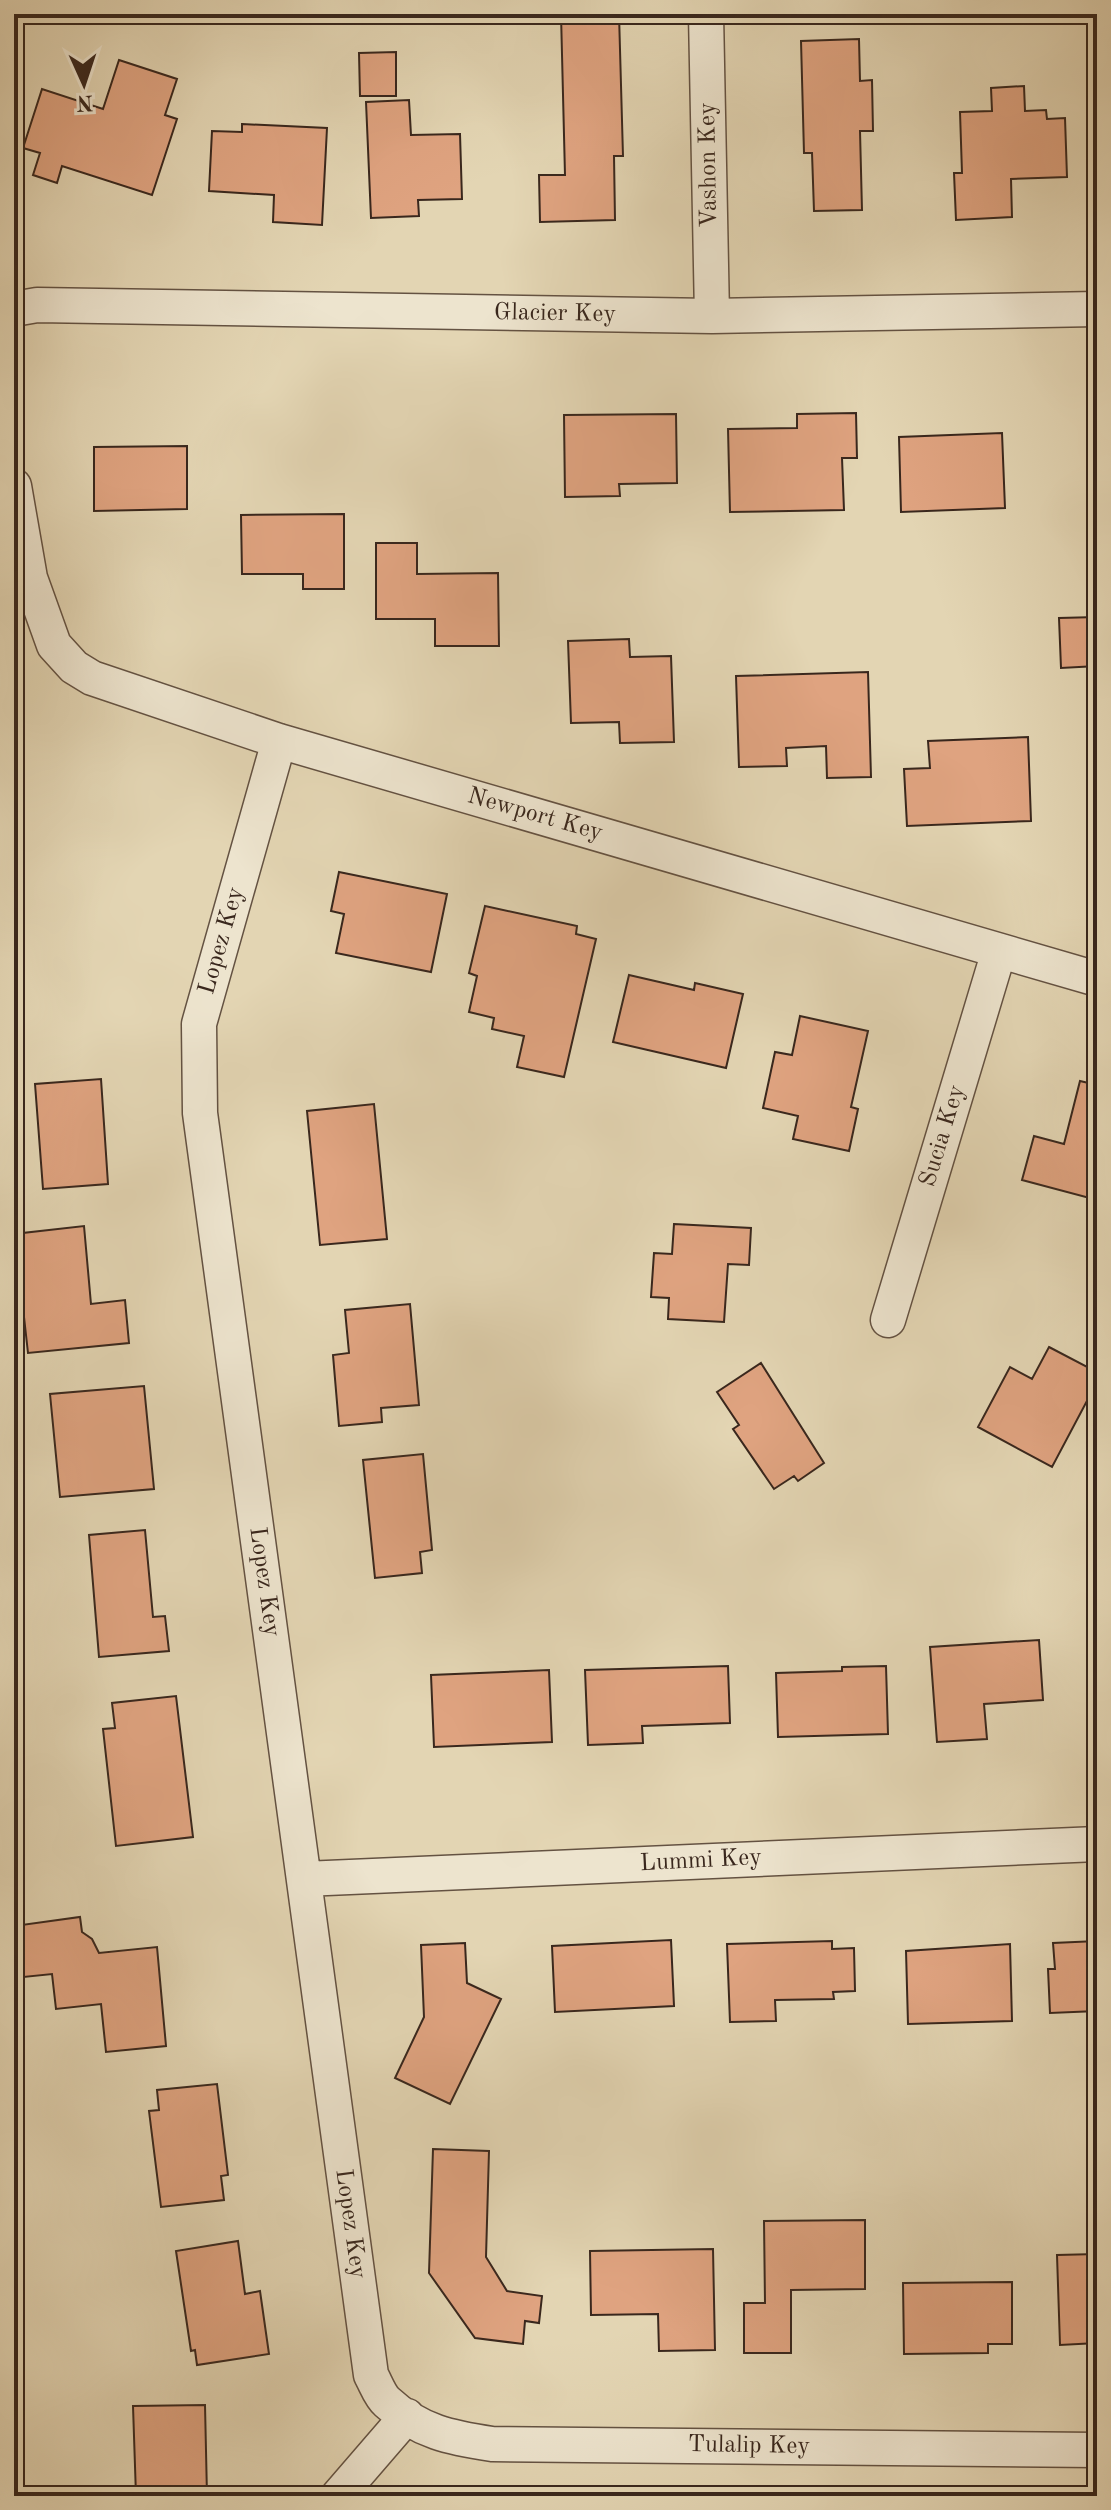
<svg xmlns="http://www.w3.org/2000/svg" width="1111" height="2510" viewBox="0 0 1111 2510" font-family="'Old Standard TT',serif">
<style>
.building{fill:#dfa380;stroke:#39271d;stroke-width:2}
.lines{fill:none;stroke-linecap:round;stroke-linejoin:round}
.minor-casing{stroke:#645242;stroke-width:37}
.minor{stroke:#ede4ce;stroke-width:34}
.labels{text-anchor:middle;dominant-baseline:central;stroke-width:6;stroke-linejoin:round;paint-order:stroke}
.street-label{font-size:24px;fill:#39271d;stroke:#ede4ce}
</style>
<rect width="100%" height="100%" fill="#e3d5b3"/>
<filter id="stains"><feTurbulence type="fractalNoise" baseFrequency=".0025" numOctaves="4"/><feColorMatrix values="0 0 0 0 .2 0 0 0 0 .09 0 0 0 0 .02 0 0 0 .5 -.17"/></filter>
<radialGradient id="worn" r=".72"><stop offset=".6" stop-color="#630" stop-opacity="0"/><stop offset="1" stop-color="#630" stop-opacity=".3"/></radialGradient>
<path class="building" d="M561 14H619L623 156H614L615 220 540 222 539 175H565Z
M859 39 860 81 872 80 873 131H860L862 210 814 211 812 153H804L801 41Z
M396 52V96H360L359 53Z
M119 60 177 79 165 115 177 119 152 195 62 166 57 183 33 175 40 153 23 148 42 89 103 109Z
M1024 86 1025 111 1046 110 1047 119 1065 118 1067 177 1011 179 1012 217 956 220 954 173H962L960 112 992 111 991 88Z
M409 100 411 135 460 134 462 199 418 200 419 216 371 218 366 102Z
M242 124 327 128 322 225 273 222 274 195 209 191 212 131 242 132Z
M856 413 857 458H842L844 510 730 512 728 429 797 428V414Z
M676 414 677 483 619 484 620 496 565 497 564 415Z
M1002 433 1005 508 901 512 899 437Z
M187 446V509L94 511V447Z
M1089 454H1097V497H1093Z
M344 514V589H303V574H242L241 515Z
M376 543H417V574L498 573 499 646H435V619H376Z
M1097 617V666L1061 668 1059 618Z
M629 639 630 657 671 656 674 742 620 743 619 722 571 723 568 641Z
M868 672 871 777 827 778 826 746 786 748 787 766 739 767 736 676Z
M1028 737 1031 821 907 826 904 769 930 768 928 741Z
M339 872 447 894 431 972 336 953 344 914 331 911Z
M485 906 577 926 576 934 596 939 564 1077 517 1067 524 1036 492 1029 494 1018 469 1012 477 976 469 973Z
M629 975 694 990 695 983 743 994 726 1068 613 1042Z
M800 1016 868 1031 851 1107 858 1109 849 1151 793 1139 798 1116 763 1108 775 1052 792 1055Z
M101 1079 108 1184 43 1189 35 1084Z
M1080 1081 1097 1085V1200L1022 1180 1034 1136 1064 1144Z
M374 1104 387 1239 320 1245 307 1111Z
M674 1224 751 1228 749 1265 728 1264 724 1322 668 1319 669 1298 651 1297 654 1253 672 1254Z
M84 1226 91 1304 125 1300 129 1343 28 1353 20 1281 14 1282V1234Z
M410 1304 419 1405 381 1408 382 1422 339 1426 333 1355 349 1353 345 1310Z
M1049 1347 1097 1372V1382L1052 1467 978 1427 1010 1367 1032 1379Z
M761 1363 824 1463 798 1481 794 1476 774 1489 733 1429 739 1425 717 1392Z
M144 1386 154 1489 60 1497 50 1394Z
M423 1454 432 1550 420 1552 422 1573 375 1578 363 1460Z
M145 1530 153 1617 165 1616 169 1651 99 1657 89 1535Z
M1039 1640 1043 1700 984 1704 987 1739 937 1742 930 1647Z
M1097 1646V1718L1092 1719 1089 1647Z
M728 1666 730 1723 642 1726 643 1743 588 1745 585 1670Z
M886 1666 888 1734 778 1737 776 1673 842 1671V1667Z
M549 1670 552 1742 434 1747 431 1675Z
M176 1696 193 1837 116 1846 103 1729 115 1728 112 1703Z
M80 1917 82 1932 92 1939 99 1953 157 1947 166 2046 106 2052 101 2004 56 2009 52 1974 14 1978V1926Z
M671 1940 674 2006 555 2012 552 1946Z
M832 1941V1949L854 1948 855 1991 833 1992 834 1999 775 2000 776 2021 730 2022 727 1944Z
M1097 1941V2011L1050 2013 1048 1969H1055L1053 1943Z
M465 1943 467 1983 501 1999 450 2104 395 2078 424 2017 421 1945Z
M1010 1944 1012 2021 908 2024 906 1951Z
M217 2084 228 2175 221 2176 224 2200 161 2207 149 2111 159 2110 157 2090Z
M433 2149 489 2151 486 2257 507 2291 542 2296 539 2323 525 2321 523 2344 475 2338 429 2273Z
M865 2220V2289L791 2290V2353H744V2303H765L764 2221Z
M238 2241 245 2294 260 2291 269 2354 197 2365 195 2350 191 2351 176 2251Z
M713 2249 715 2350 659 2351 658 2314 591 2315 590 2251Z
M1097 2254V2343L1060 2345 1057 2255Z
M1012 2282V2344H988V2353L904 2354 903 2283Z
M205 2405 207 2496H136L133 2406Z"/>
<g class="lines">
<g class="minor-casing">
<path id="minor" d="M706 14 712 316
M14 309 37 305 712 316 1097 309
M14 486 30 578 54 645 74 667 92 678 279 741 1097 979
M279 741 199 1024 200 1113 371 2375C376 2384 380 2396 387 2402 419 2432 452 2438 492 2444L1097 2450
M888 1320 999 951
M304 1879 1097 1844
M338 2496 407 2416"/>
</g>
<use href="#minor" class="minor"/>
</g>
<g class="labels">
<g class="street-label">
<text transform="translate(709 165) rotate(-91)">Vashon Key</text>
<text transform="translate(555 314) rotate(1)">Glacier Key</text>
<text transform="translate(535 815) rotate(16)">Newport Key</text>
<text transform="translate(222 941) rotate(-74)">Lopez Key</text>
<text transform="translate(943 1136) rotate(-73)">Sucia Key</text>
<text transform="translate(264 1582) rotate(82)">Lopez Key</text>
<text transform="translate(701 1861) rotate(-3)">Lummi Key</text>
<text transform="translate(350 2224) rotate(82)">Lopez Key</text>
<text transform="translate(749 2446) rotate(1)">Tulalip Key</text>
</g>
</g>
<rect width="1111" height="2510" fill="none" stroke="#e3d5b3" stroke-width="48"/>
<rect x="16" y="16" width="1079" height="2478" fill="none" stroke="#39271d" stroke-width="4"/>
<rect x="24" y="24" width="1063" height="2462" fill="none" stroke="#39271d" stroke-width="2"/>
<g transform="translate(84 84) rotate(177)" stroke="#ede4ce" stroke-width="6" paint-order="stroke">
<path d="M0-6L14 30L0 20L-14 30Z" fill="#39271d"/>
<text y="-12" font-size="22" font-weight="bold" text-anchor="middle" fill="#39271d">N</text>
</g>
<rect width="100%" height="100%" filter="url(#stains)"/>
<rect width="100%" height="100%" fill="url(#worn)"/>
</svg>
